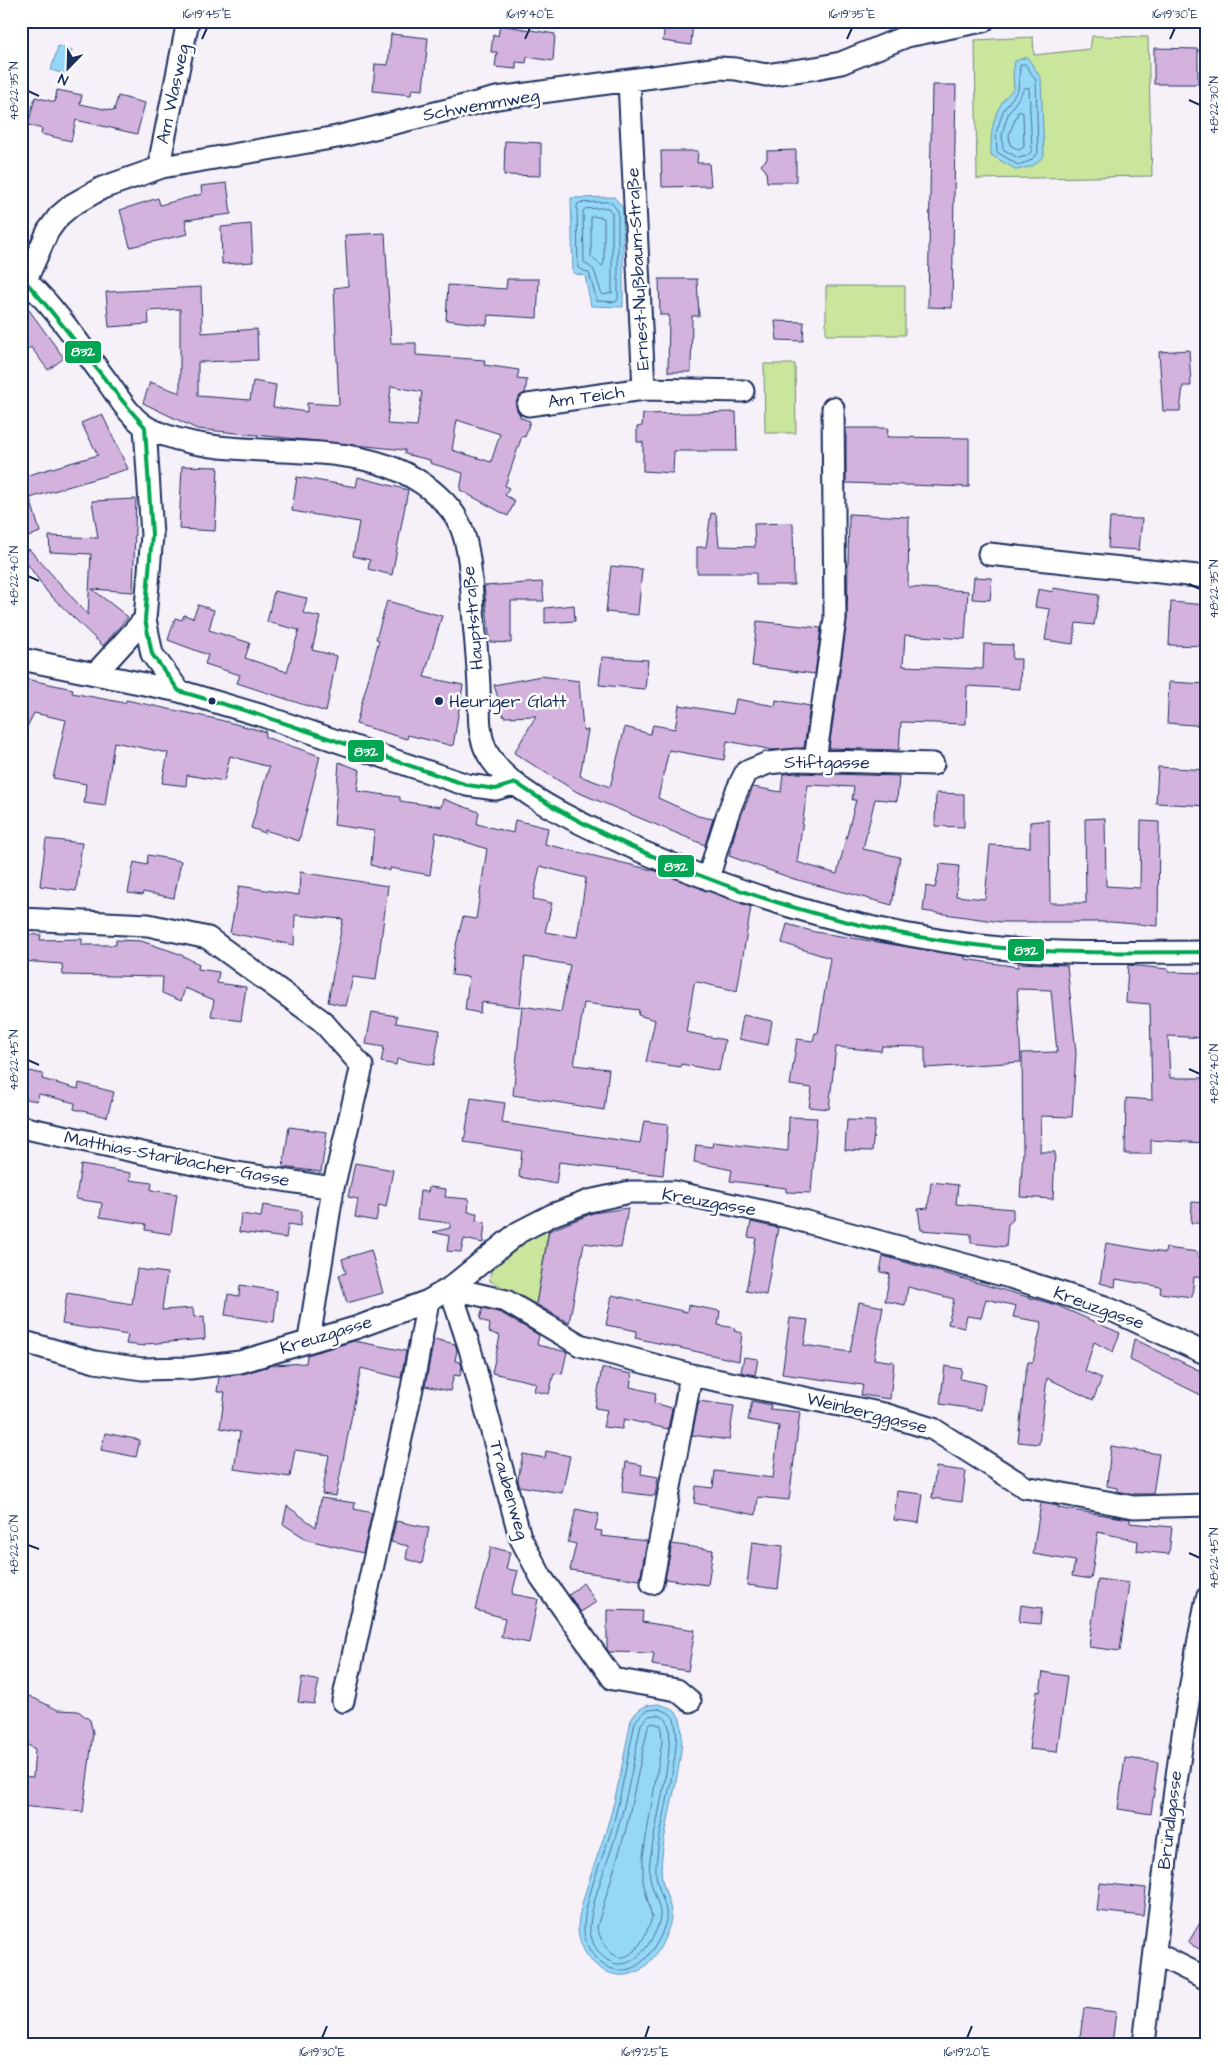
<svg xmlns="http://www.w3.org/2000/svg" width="1228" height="2065" viewBox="0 0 1228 2065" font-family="'Architects Daughter',sans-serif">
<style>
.green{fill:#cae59c;stroke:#728a7d}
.water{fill:#94d7f6;stroke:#6494b9}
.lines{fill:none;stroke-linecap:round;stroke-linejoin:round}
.shore{stroke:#4b729b;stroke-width:1}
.stream{stroke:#6494b9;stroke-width:5.5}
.building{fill:#d4b2de;stroke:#1b2f5e;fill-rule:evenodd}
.minor-casing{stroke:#1b2f5e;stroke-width:25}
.minor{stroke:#fff;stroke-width:21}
.bus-1-casing{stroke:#fff;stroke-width:8}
.bus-1{stroke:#00a651;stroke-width:4}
.ticks{fill:none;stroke:#1b2f5e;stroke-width:2}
.bus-dot{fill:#1b2f5e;stroke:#fff;stroke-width:2}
.labels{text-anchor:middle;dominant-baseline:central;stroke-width:5;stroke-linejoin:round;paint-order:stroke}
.street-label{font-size:18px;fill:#1b2f5e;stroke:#fff}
.poi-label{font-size:18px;fill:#1b2f5e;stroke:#fff;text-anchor:start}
.line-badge{stroke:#fff;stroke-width:2}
.badge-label{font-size:14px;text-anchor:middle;font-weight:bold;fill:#fff}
.neatline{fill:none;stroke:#1b2f5e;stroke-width:2}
.ticks-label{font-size:12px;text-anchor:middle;fill:#1b2f5e}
</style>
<rect width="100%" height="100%" fill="#f6f0f8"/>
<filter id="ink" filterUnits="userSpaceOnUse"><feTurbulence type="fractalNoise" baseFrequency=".02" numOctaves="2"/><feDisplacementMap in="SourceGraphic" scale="10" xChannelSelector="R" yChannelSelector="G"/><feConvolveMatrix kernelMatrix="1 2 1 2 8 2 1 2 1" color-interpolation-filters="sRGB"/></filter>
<g filter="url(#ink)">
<path class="green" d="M1092 36 1148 37 1152 176 977 179 975 40 1033 37 1034 55 1090 49Z
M826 286H905V335H826Z
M764 364H795L796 433H765Z
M549 1227 536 1304 490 1281 492 1263 505 1250Z"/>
<path class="water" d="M58 46 72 50 65 74 51 70Z
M1027 57 1041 78 1044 156 1033 166 1017 170 991 155C990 131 994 105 1014 89L1013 73 1015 61Z
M614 197 623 208V307L591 306 585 276 573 273 571 198Z
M659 1704C668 1707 676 1709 680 1719 689 1747 664 1824 662 1857 661 1864 661 1873 662 1879 665 1894 674 1908 670 1923 664 1946 646 1978 619 1975 596 1973 579 1951 578 1928 578 1905 600 1851 607 1827 618 1792 624 1755 631 1720 639 1707 645 1705 659 1704Z"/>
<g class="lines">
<path class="shore" d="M1025 64 1036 80 1038 153 1030 161 1018 165 997 152 996 133 1003 111 1018 90 1020 66Z
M1029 88 1032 151 1027 156 1018 158 1003 149 1002 134 1008 114 1025 88Z
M1019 111 1023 113 1024 147 1019 150 1010 145 1009 135Z
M611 202 618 211V299L616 302 597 301 589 273 578 268 577 205 579 203Z
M608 208 612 213V293L602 295 594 270 584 262 583 211 585 209Z
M593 216 604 218V263L602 266 591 257V218Z
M659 1709C665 1711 671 1713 674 1719 684 1743 659 1827 657 1857 656 1864 655 1873 657 1880 659 1893 668 1906 666 1920 662 1939 646 1967 625 1970 602 1973 583 1949 584 1927 585 1897 604 1855 613 1825 622 1791 628 1756 635 1722 642 1712 647 1709 659 1709Z
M658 1715C662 1717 665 1717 667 1721 677 1737 655 1826 652 1848 650 1858 648 1872 651 1882 653 1892 658 1901 660 1911 662 1929 640 1965 620 1964 603 1964 589 1943 590 1926 591 1900 611 1855 618 1828 628 1794 634 1759 641 1724L649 1716Z
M651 1723 661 1725 662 1742 643 1856V1881L652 1918C648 1929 643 1942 635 1950 616 1970 601 1943 597 1927L626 1829 648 1727Z"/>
<path class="stream" d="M21 180C29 193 26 213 21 226"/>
</g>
<path class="building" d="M665 21H693L691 45 663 41Z
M500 25 555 34 553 61 527 57 526 63 516 62V69L495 67 497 52H491L493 34 498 36Z
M391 34 428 38 423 90 412 89 411 95 373 91 375 64 388 65Z
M1154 48 1198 49V84H1154Z
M932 85H956L952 308 928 307Z
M57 90 82 95 80 104 114 111 118 96 145 103 137 134 76 120 71 141 41 134 42 129 28 125 35 97 55 102Z
M505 141 541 143V176L504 175Z
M796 150V182H767L766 171 761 165 767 159V151Z
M661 151H698L697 163H709L711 186 662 187Z
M227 183 231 214 185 220 188 234 130 247 120 210 158 198 160 205 202 194 201 186Z
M251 224 253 262 222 264 221 227Z
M385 233 391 343H416V355L485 360 484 365 519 370 517 379 527 380 525 393 517 400 516 406 521 418 530 421 525 437 522 436 505 486 509 488 505 495 515 501 508 516 460 490 463 473 430 463V460L405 454V450L197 429 143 403 150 382 180 393V309L148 311 149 324 109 327 106 292 201 287 202 333 257 329 258 360 198 362V396L250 400 253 381 276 385 273 407 307 412V403L339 405 334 288 348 286 345 235ZM391 386 422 392 417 426 387 424ZM457 420 500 434 491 462 452 450Z
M507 279H539L537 318 488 315 487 325 446 320 448 285 506 289Z
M659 279H697L699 316H692L691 372H668L669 315H660Z
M21 299 64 358 48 370 31 347 21 355Z
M775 321 804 322 803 341 777 340Z
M1189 350 1191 386H1183L1180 411H1163L1159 352Z
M736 412 737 451H674L673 473 643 471V442H637V427L642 426 643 414Z
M102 414 128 469 30 498 40 532 21 540V477L98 455 81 423Z
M846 428H888L887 437 969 438V487L846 483Z
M182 466 218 467 215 531 179 529Z
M297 477 356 487 358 477 408 490 392 575 368 569 370 560 353 556 359 522 292 511Z
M136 499 133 592 92 589 128 617 103 646 48 593 21 555 29 549 88 615 91 554 50 552 49 536 98 538 92 501Z
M711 513 716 514 719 546 755 547 754 524 793 523 794 585H756V573H697V547H706Z
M849 514 909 517 908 587 968 591 965 639 905 635 903 666 983 669 984 644 1013 645 1012 659H1021L1020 689 967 686 966 724 901 722 899 750 829 748 847 621Z
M1110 518 1142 519 1139 550 1108 548Z
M611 566 642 569 638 615 606 612Z
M974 577 992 578 990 600 972 599Z
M542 582 544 601H511V643L490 642 484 586Z
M1053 588 1099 595 1094 625 1076 623 1073 644 1045 640 1050 609 1035 607 1038 589 1053 592Z
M274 591 307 598 303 613 320 617 312 650 337 656 326 712 237 683 240 675 205 664 208 655 168 640 175 618 182 620 184 615 193 618 198 605 214 610 209 630 250 643 245 658 287 672 299 630 267 622Z
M387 601 442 616 424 677 463 685 453 746 408 735 407 739 356 724 379 640 376 639Z
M1171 602 1207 605V646L1169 645Z
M574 605 575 621 545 623V608Z
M757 621 821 628 815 674 752 666Z
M602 657 648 660 645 689 599 685Z
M541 676 579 681 583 730H588L580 776 610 787 625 727 650 734 653 725 675 729 679 705 733 714 736 699 775 706 776 700 810 706 804 748 773 750 727 741 724 760 669 750 658 798 698 816 713 819 705 845 577 792 514 753 536 716 504 717 494 685Z
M21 678 73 689 72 693 125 703 126 700 216 719 266 732 265 737 320 756 299 841 265 830V833L251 828 269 767 230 756 224 781 187 775 186 786 162 783 168 753 114 742 105 806 84 803 86 784 53 778 66 720 34 713 21 739Z
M1169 682 1207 684V726L1167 723Z
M339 762 360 770 357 791 400 797V801L441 807 443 799 479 812 477 824 513 833 515 820 548 828 545 844 656 871 751 907 737 991 697 982 694 984 686 1032 725 1040 719 1071 681 1064V1067L646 1062 655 1020 638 1015 639 1010 584 1003 574 1065 609 1069 604 1110 513 1095 522 1006 561 1012 570 965 525 957 520 1007 481 1002 480 1013 465 1010 469 977 452 975 454 953 463 917 476 919 487 849 436 832 430 875 390 868V871L371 865 374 831 334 825ZM540 866 586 878 577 937 545 932 552 903 533 899Z
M1158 767 1207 770V806L1156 803Z
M796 773 899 776 897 801 875 799 863 849 900 857 892 905 794 879 729 856 736 828 753 787 781 792 783 774ZM808 785 854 787 852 800H856L837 874 797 862Z
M936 793 964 794V827L935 826Z
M1105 818 1106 886 1140 888 1141 821 1159 822 1158 926 1111 922H1001L923 911 926 886 935 888 940 864 959 866 956 896 985 899 990 845 1030 847V822L1049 820 1050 903H1086L1085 819Z
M46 839 82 843 76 891 40 886Z
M148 855 181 861 174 898 143 892 142 895 128 893 134 862 147 865Z
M300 872 388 886 376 980 353 977 346 1006 328 1002 343 919 295 915 294 945 230 933 239 886 299 895Z
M787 924 815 932 965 956V959L1018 967V963L1067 965 1076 1053 1072 1117 1041 1116 1040 1152H1055L1053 1199 1020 1197 1023 1152 1022 1053 1057 1052 1051 990 1017 989 1021 1062 925 1068V1047L882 1046 881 1051 836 1047 829 1109 809 1107 812 1088 790 1085 797 1039 813 1041 815 1033H818L830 958 782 943Z
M21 934 41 935 40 940 82 939V945H116V940L141 941 177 953 199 964 198 969 219 972 217 983 246 987 241 1021 211 1016 214 1000 185 988 181 1001 162 993 163 977 63 975 62 964 21 961Z
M1128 965 1168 969V972L1207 973V1038L1168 1036 1170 1078H1206V1143L1151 1140V1154H1125L1126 1098 1152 1100 1150 1004 1126 1002Z
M372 1012 397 1016 396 1023 440 1030 434 1065 397 1059 396 1065 381 1062 384 1047 366 1044Z
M743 1015 772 1021 768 1045 739 1039Z
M21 1069 43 1074 42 1079 78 1089 79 1083 114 1092 107 1117 74 1109 75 1103 39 1094 37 1101 21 1098Z
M471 1098 505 1103 502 1123 640 1143 644 1121 668 1124 663 1175 559 1162 556 1184 519 1177 522 1151 464 1142Z
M789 1117 817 1118 811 1193 786 1192V1188L730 1181 732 1170 694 1162 696 1145 712 1147 713 1142 788 1151Z
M847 1120 875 1121 872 1151 845 1150Z
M289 1127 327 1132 321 1172 283 1167Z
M355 1163 393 1170 386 1207 379 1205 376 1221 355 1217 358 1199 348 1197Z
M81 1165 131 1173 130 1180 152 1183 151 1190 177 1194 171 1234 145 1230 146 1224 100 1217 102 1203 76 1199Z
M931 1182 958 1185 956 1204 1013 1209V1220L1008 1224 1006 1247 971 1243V1234L921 1230 918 1209 928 1208Z
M429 1187 446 1189 445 1197 469 1199 468 1212 477 1213 476 1221 485 1222 483 1243 464 1239 461 1252 447 1251 449 1236 433 1232 450 1228V1223L417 1219 420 1191 428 1192Z
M1192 1202 1207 1203V1223H1191Z
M263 1205 302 1211 300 1226 288 1224 286 1238 239 1232 241 1214 261 1217Z
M628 1208 621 1248 584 1243 569 1323 536 1304 549 1231 593 1213Z
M751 1222 778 1228 766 1295 746 1291 756 1238 748 1237Z
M1106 1243 1165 1253 1166 1248 1198 1252 1197 1256 1207 1257V1278L1194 1277 1192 1297 1160 1293 1161 1287 1116 1279 1115 1287 1100 1283Z
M371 1250 383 1293 347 1303 339 1275 346 1273 342 1259Z
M883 1256 1056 1305 1120 1333 1113 1352 1094 1342 1085 1371 1102 1378 1093 1400 1047 1378 1039 1444 1018 1442 1025 1376 1028 1362H1033L1042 1322 1013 1317 1016 1306 986 1299 981 1318 967 1316 964 1328 948 1324 954 1299 908 1287 905 1305 885 1301 890 1274 880 1272Z
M137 1269 167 1273 162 1310 193 1308 194 1317 204 1316 205 1339 146 1344 145 1346 126 1344 128 1335 62 1324 67 1293 132 1304Z
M240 1285 277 1291 274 1322 225 1315 228 1294 239 1296Z
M612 1295 687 1312 688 1305 720 1311 718 1325 735 1328 734 1331 742 1333 739 1361 635 1338 637 1331 606 1325Z
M859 1302 883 1307 874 1359 894 1362 890 1399 861 1395 863 1385 782 1374 790 1318 808 1320 804 1345 850 1352Z
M483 1308 501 1313 539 1335 537 1345 567 1352 562 1374 554 1373 549 1394 534 1391 536 1383 492 1373 500 1336 489 1332 490 1324 480 1319Z
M434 1339 455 1344 457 1350 455 1361 460 1362 462 1366 460 1376 454 1375 450 1391 425 1386Z
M1134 1339 1207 1374V1398L1130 1360Z
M354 1341 406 1351 401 1378 361 1368 336 1496 322 1494 329 1455 295 1450 290 1477 234 1469 240 1432 220 1428 225 1392H217L219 1377 243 1374 273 1365 306 1363 307 1355Z
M744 1357 758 1359 755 1375 741 1372Z
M945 1366 962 1369 960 1379 985 1384 981 1410 940 1404Z
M602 1368 632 1374 630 1387 656 1393 654 1403 672 1408 668 1429 624 1419 622 1429 603 1427 607 1410 595 1408Z
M699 1401 734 1406 729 1440 692 1435Z
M752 1401 771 1405 770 1409 800 1412 789 1500 758 1497 756 1515 694 1503 696 1486 713 1488 715 1471 773 1478 779 1426 748 1420Z
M105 1433 140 1440 136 1457 101 1450Z
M1111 1446 1159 1454 1153 1494H1133L1117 1491V1488L1107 1486Z
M546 1451 570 1456 562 1493 519 1486 518 1479 523 1454 545 1458Z
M626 1462 642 1465 641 1474 658 1477 655 1496 622 1492Z
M936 1467 966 1471 962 1502 932 1498Z
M897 1491 923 1494 919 1523 894 1520Z
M321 1498 355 1503 354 1509 372 1513 363 1553 308 1540 283 1524 287 1506 316 1527Z
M1041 1503 1058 1506V1508L1130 1519V1523L1172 1527 1169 1554 1137 1551 1138 1541 1098 1532 1091 1579 1072 1576 1075 1561 1033 1554Z
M576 1509 599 1514 595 1530 602 1531 601 1536 647 1541 640 1580 570 1570 576 1544 568 1542Z
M396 1521 429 1528 422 1564 406 1559 408 1546 391 1542Z
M752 1542 783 1546 778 1589 747 1585Z
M672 1544 713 1550 708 1585 665 1579Z
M491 1547 510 1552 506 1569 518 1571 512 1594 538 1599 529 1643 501 1637 505 1618 475 1610Z
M1098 1579 1129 1583 1120 1651 1089 1647Z
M583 1583 596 1602 581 1612 569 1595Z
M1021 1605 1042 1608 1040 1624 1019 1622Z
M607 1610 643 1611 642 1622 695 1630 688 1671 652 1665 654 1653 609 1652 607 1649Z
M1043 1672 1067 1676 1057 1752 1029 1749 1037 1691 1040 1692Z
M302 1677 319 1681 314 1704 298 1702Z
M21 1692 58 1710 78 1711 90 1720 93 1733 83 1812 21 1806V1776L33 1777 35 1749 21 1741Z
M1125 1758 1158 1762 1151 1814 1118 1809Z
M1100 1883 1146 1888 1143 1916 1097 1911Z
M1207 1911V1953L1188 1943Z
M1084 2008 1116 2012 1112 2044H1079Z"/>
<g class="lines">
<g class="minor-casing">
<path id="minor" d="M629 81 644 389 743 391
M162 167 161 155 188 21
M21 277C53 303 84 351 109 384 120 400 133 421 150 429 237 471 362 425 438 496 448 505 456 515 461 527 471 552 471 583 473 610 475 636 478 661 479 687 480 708 477 728 485 748 501 786 565 816 601 833 727 893 860 934 999 948 1068 955 1138 952 1207 952
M26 280 48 231 59 216 72 205 102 188 162 167 337 137 497 98 719 68 736 69 766 75 816 68 841 63 907 36 983 21
M528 405 644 389
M145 427 152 535 145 619 152 654 179 691
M989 554 1207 577
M21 659 179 691 263 716 467 785 496 789 516 783
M96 673 145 619
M815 760 835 619 833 408
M708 879C719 842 728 806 746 772L768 763 796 760 933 764
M21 919 148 925 208 938 322 1021 362 1066 333 1188 309 1340
M21 1127 231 1172 333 1188
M450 1288 506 1301 580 1345 691 1375 884 1414 933 1429 1025 1487 1134 1507 1207 1505
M450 1288 470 1349 520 1537 541 1577 613 1679 677 1690 690 1701
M21 1341 95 1362 142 1369 190 1368 240 1362 358 1327 428 1301 450 1288 519 1232 552 1215 589 1201 630 1192H674L788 1217 1010 1277 1105 1307 1207 1354
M652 1583 691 1375
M343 1701 412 1388 428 1301
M1155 1953 1207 1979
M1144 2044C1162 1894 1177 1745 1207 1598"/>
</g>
<use href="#minor" class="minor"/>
<g class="bus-1-casing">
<path id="bus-1" d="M21 277C66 324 101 379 145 427
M145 427 152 535 145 619 152 654 179 691 263 716 467 785 496 789 516 783
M516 783C565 817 618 842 674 865 787 912 903 941 1025 950 1085 954 1146 952 1207 952"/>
</g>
<use href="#bus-1" class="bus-1"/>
</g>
</g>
<path class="ticks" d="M202 39 207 28M525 39 530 28M847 39 852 28M1170 39 1175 28M28 91 39 96M1189 100 1200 105M28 576 39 581M1189 584 1200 589M28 1060 39 1065M1189 1069 1200 1074M28 1545 39 1549M1189 1553 1200 1558M322 2038 327 2026M645 2038 649 2026M967 2038 972 2026"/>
<g class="bus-dot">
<circle cx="212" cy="701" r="4.5"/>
<circle cx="439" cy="701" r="5"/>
</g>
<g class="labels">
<g class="street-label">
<text transform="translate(173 94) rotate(-78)">Am Wasweg</text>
<text transform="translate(481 105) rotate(-10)">Schwemmweg</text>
<text transform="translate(638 269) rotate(-93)">Ernest-Nußbaum-Straße</text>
<text transform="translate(586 397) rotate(-8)">Am Teich</text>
<text transform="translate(473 618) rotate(-95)">Hauptstraße</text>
<text x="827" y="762">Stiftgasse</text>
<text transform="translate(177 1159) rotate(11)">Matthias-Staribacher-Gasse</text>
<text transform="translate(709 1202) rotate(10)">Kreuzgasse</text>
<text transform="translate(1099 1308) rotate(20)">Kreuzgasse</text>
<text transform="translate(326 1335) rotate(-17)">Kreuzgasse</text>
<text transform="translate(867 1413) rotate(14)">Weinberggasse</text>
<text transform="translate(509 1490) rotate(74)">Traubenweg</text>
<text transform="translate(1170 1820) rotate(-83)">Bründlgasse</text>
</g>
<g class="poi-label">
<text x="449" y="701">Heuriger Glatt</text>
</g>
</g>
<g class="line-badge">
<rect x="64" y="340" width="38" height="24" rx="5" fill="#00a651"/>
<rect x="347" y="739" width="38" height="24" rx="5" fill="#00a651"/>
<rect x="657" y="854" width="38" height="24" rx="5" fill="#00a651"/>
<rect x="1007" y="938" width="38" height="24" rx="5" fill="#00a651"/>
</g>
<g class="badge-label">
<text x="83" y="356">832</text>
<text x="366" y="756">832</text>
<text x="676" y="871">832</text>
<text x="1026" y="955">832</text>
</g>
<rect width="1228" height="2065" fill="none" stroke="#fff" stroke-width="55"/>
<g transform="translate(68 68) rotate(203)" stroke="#ffffff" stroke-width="4" paint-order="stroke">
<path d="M0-4L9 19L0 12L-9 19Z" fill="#1b2f5e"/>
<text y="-8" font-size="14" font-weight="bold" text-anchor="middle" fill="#1b2f5e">N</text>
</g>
<rect x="28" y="28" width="1172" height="2010" class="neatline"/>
<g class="ticks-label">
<text x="207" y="18">16°19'45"E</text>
<text x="530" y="18">16°19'40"E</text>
<text x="852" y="18">16°19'35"E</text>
<text x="1175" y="18">16°19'30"E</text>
<text transform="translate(14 91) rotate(-90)" y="4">48°22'35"N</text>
<text transform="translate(1214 105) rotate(-90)" y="4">48°22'30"N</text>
<text transform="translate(14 576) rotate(-90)" y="4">48°22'40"N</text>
<text transform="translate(1214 589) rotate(-90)" y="4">48°22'35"N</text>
<text transform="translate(14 1060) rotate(-90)" y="4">48°22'45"N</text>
<text transform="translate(1214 1074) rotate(-90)" y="4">48°22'40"N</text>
<text transform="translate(14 1545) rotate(-90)" y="4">48°22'50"N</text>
<text transform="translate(1214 1558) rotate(-90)" y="4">48°22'45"N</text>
<text x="322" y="2056">16°19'30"E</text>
<text x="645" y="2056">16°19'25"E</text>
<text x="967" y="2056">16°19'20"E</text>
</g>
</svg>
